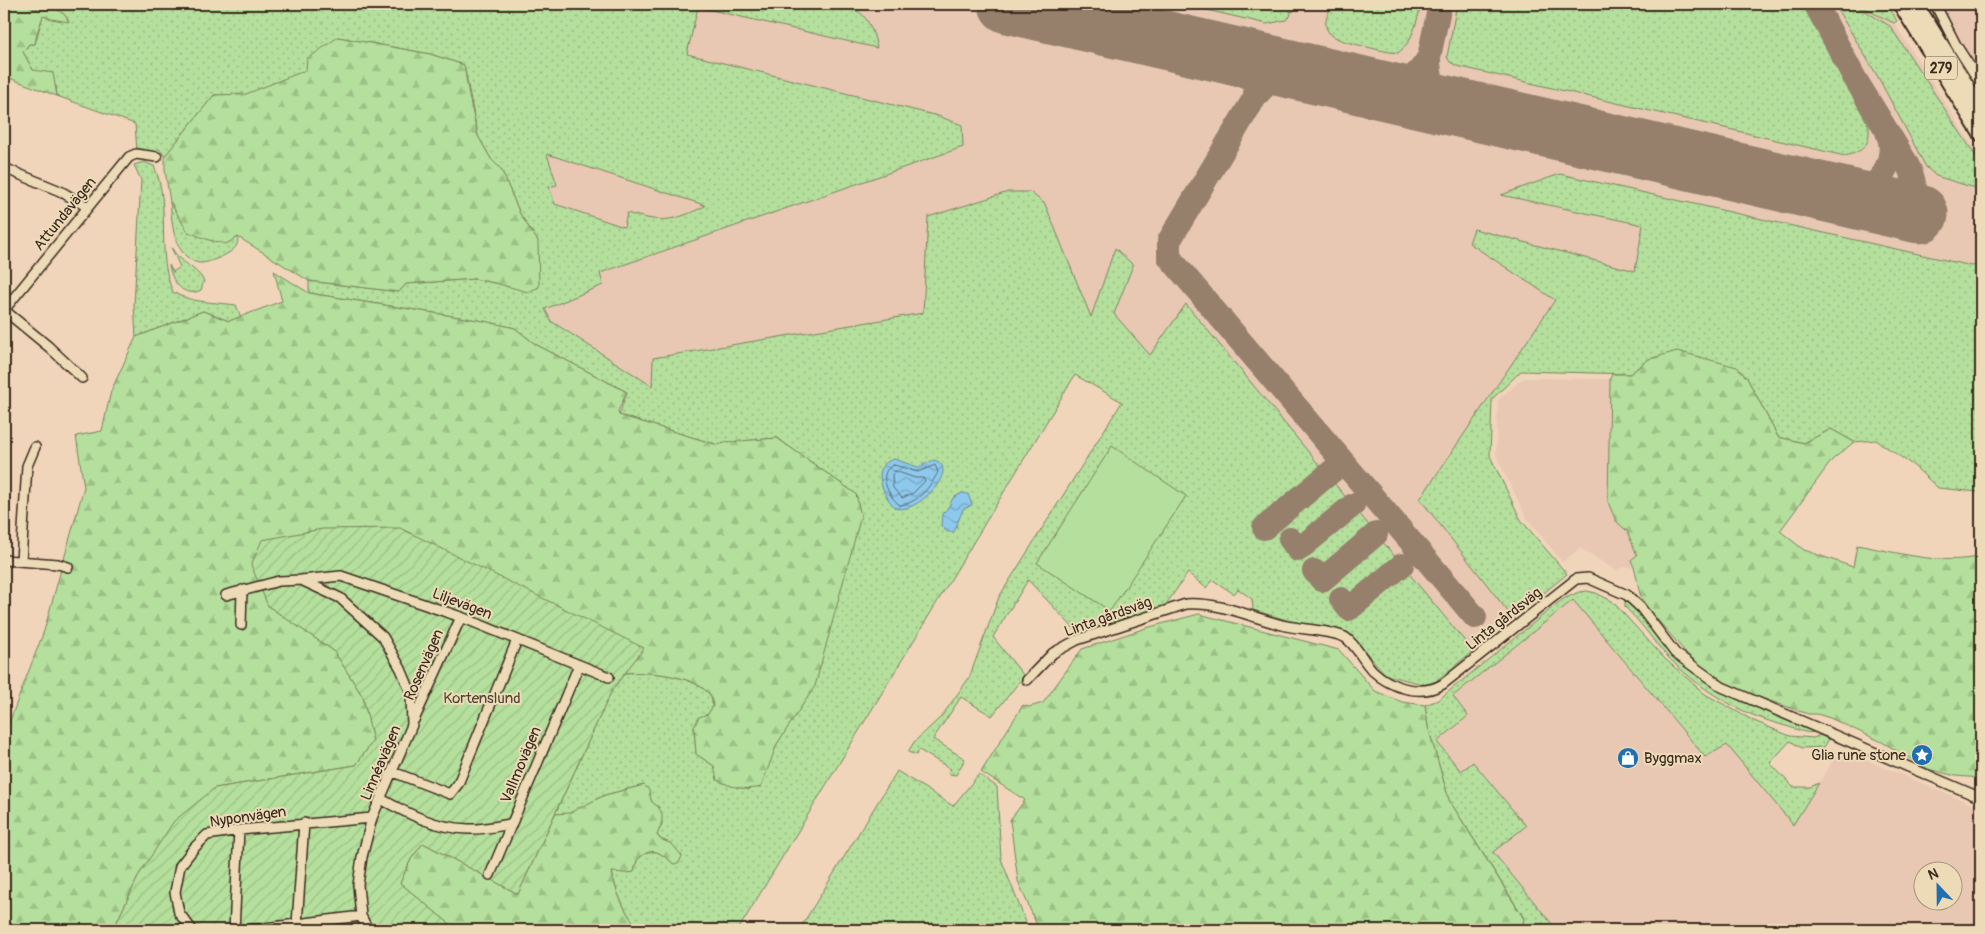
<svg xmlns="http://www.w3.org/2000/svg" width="1985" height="934" viewBox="0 0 1985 934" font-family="Pangolin,sans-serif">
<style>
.built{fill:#e8c8b3;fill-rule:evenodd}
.grass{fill:url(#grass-dots);stroke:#78845d;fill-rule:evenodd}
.forest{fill:url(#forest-firs);stroke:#78845d}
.park{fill:#b4df9c;stroke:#78845d}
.garden{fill:url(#garden-furrows);stroke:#78845d}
.water{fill:url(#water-waves);stroke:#6c899a}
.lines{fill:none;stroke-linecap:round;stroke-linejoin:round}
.shore{stroke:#5c6a71;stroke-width:1}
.taxiway{stroke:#96806c;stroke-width:24}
.runway{stroke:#96806c;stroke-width:59}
.street-casing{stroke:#3b2a1e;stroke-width:12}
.primary-casing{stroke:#3b2a1e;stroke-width:19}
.street{stroke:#eddbb8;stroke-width:9}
.primary{stroke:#eddbb8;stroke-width:15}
.labels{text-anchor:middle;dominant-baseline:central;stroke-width:4;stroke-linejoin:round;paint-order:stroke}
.shield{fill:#eddbb8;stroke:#705f4c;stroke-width:1}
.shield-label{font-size:14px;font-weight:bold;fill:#3b2a1e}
.street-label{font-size:15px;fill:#3b2a1e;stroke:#eddbb8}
.park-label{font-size:15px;fill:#4d4531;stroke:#eddbb8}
.poi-label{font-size:15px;fill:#3b2a1e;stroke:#eddbb8;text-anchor:end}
</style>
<defs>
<pattern id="grass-dots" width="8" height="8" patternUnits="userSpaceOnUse" patternTransform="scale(1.25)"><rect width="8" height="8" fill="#b4df9c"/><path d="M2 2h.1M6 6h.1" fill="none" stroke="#9cc086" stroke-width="1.8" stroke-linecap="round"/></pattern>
<pattern id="forest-firs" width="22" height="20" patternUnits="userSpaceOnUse" patternTransform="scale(1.25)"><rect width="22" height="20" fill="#b4df9c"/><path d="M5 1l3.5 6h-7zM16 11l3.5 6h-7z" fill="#9cc086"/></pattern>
<pattern id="garden-furrows" width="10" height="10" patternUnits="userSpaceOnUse" patternTransform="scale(1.25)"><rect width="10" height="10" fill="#b4df9c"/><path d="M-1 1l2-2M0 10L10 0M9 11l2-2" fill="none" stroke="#9cc086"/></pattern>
<pattern id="water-waves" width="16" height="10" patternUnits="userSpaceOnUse" patternTransform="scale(1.25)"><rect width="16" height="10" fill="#8dc9ed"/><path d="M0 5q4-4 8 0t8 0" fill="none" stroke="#74a3bf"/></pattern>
</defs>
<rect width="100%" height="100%" fill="#f0d5ba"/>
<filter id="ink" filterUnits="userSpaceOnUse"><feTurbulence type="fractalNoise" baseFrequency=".02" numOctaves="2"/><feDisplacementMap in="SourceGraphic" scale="10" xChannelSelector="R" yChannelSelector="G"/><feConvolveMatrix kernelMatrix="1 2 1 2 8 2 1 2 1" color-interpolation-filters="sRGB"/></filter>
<g filter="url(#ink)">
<path class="built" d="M134 4H1858L1859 6 1894 23 1981 159V415L1736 367 1612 374 1521 371 1492 400 1490 456 1521 520 1567 574 1430 686 1386 675 1081 325 652 387 551 321 539 295Z
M1928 4H1981V99L1943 35Z
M1523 378 1610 379 1608 502 1616 521 1627 531 1637 555 1631 560 1635 567H1623L1617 571 1580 548 1562 562 1526 517 1496 455 1498 400Z
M1573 600 1704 757 1727 745 1793 825 1840 749 1981 808V930H1557L1493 852 1525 826 1473 762 1461 771 1437 742 1468 716 1453 696ZM1922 872H1952V902H1922Z"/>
<path class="grass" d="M27 4H824C832 6 853 8 859 12 869 18 875 37 877 48L698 7 687 54 938 116 962 125 963 147 600 273 603 285 545 309 551 321 652 386 653 358 923 313 928 217 1008 192H1030L1045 204 1091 317 1115 248 1133 265 1114 314 1150 355 1186 304 1473 651 1430 686 1386 675 1348 632 1287 620 1253 610 1252 599 1238 589 1234 594 1213 580 1206 588 1188 573 1164 607 1080 635 1028 580 993 637 1024 676 992 716 961 697 933 739 965 759 956 775 948 774 951 769 919 750 916 755 908 752 914 742 941 717 969 678 999 597 1122 402 1075 375 738 930H639C626 914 615 892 612 871L627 873 636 866 637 860C653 845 659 852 674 864L672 844 660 839 657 834 662 825 659 807 653 804 644 785 605 795 569 814H555L612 690 625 673C648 671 695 675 710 695 712 698 712 702 713 706L708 714 694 727 696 754 714 766C719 787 732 785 749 790L770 761 777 744 799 709 856 494 777 438 728 442 718 445 619 415 627 392 535 344 515 328 484 321 309 293V281L399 292 406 284 474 279 495 283 538 241 520 214 501 169 491 159 478 136 464 65 430 54 338 37 307 70 246 95H214L165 156 159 149 155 152H137L135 124 57 96 56 86 33 70 23 52 29 44H35L43 15 51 19 55 8H33ZM547 154 704 205 705 206C673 222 661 223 627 213L624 227 555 204 549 187 557 185Z
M1181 4H1298L1293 12 1290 11 1291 15 1286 20 1267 24Z
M1333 4H1421C1417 21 1413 42 1398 53 1386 52 1375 49 1363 46 1337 40 1313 35 1333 4Z
M1457 4H1802L1869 126C1870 147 1863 151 1845 156L1457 66 1450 62 1447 57Z
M1834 4H1853L1890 26 1981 164V190L1936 176 1926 167 1878 77Z
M1858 4H1887L1897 21 1894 23 1859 6Z
M144 162 154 166C172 206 155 252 173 292 190 303 215 302 236 305L241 317 229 321 203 311 136 337 134 305 141 180 134 165Z
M1560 174 1972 266 1981 263V485L1978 492 1938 488 1914 466 1876 440 1854 442 1831 429 1804 443 1778 437 1747 378 1649 359 1630 374 1521 371 1492 399 1490 456 1521 520 1567 574 1513 618 1420 499 1555 300 1469 243 1474 229 1635 271 1643 225 1501 195Z
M170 202 188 232 238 237C238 239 238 242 237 244 235 253 209 263 201 263 196 263 190 260 187 257 172 244 172 219 170 202Z
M171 247C180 263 195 266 204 281L201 290C184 299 171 281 169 265L173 272 180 267Z
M1587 591 1596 593 1612 601 1665 659 1705 694 1754 721 1790 736 1814 738 1819 735 1829 739 1824 747 1802 748 1790 741 1770 763 1793 787H1810L1819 783 1793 825 1727 745 1705 757 1573 600 1453 696 1468 716 1437 742 1461 771 1473 762 1526 826 1493 852 1557 930H1521L1524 918 1449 800 1428 727 1425 705 1438 700 1563 599 1579 592Z
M1625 600 1640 615 1676 658 1706 682 1734 698 1815 732C1806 735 1792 727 1782 725 1738 713 1697 688 1665 654 1652 639 1640 621 1625 607Z
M897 771 953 806 979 774 997 787 1001 859 1029 930H799Z"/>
<path class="forest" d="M4 4H27L33 8H55L65 15 69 22 51 19 43 16 37 33 35 44H29L23 52 33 70 53 73 57 96 4 76Z
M338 37 430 54 464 65 469 96 478 136 491 159 501 169 520 214 538 241 539 287 528 292 495 283 474 279 406 284 399 292 309 281 238 237 226 244 209 240 188 232 170 202 165 170V156L214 95 246 94 306 70 307 59Z
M274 271 309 293 484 321 515 328 535 344 627 392 618 411 619 415 718 445 728 442 777 438 856 494 861 516 815 686 777 744 761 787C745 791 731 787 717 780L714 766 696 754 694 727 699 717 708 714 713 706C712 702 712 698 710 695 695 675 648 671 625 673L643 648 268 606 334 651 363 697 373 741 356 765 215 788 140 873 113 930H4V736L44 631 84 487 76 436 102 431 111 391 136 337 203 311 229 321 282 301Z
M1677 351 1737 367 1747 378 1778 437 1804 443 1831 429 1854 442 1832 460 1780 531 1804 550 1853 567 1857 545C1896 552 1942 566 1981 556V778L1956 776 1928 769 1882 742 1830 718 1817 714H1808L1756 696 1726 683 1701 666 1687 654 1645 605C1636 591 1639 575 1631 560L1637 555 1627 531 1616 521 1608 502 1610 379 1612 374H1630L1649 359Z
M1199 614 1339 650 1375 691 1402 702 1425 705 1428 727 1449 800 1524 919 1521 930H1039L1018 881 1010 820 1025 800 981 772 1023 705 1029 707 1043 703 1082 649 1146 628Z
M644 785 649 790 651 800C652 803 655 804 657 806 666 815 661 825 657 835L660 839 672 844 682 856 679 863 674 864C659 852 653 845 637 860L634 872 627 873 612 872C615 892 626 914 639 930H457L400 883 411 859 423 843 518 894 555 814 569 813 605 795Z"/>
<path class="park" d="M1112 446 1186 496 1110 611 1037 563Z"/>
<path class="garden" d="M400 528 644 648 612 690 518 894 423 843 411 859 400 883 457 930H113L140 873 174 821 215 788 356 765 373 741 363 697 334 651 268 606 251 565 262 540 322 529Z"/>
<path class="water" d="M894 459 918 467 934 460C962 467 917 516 895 508 883 495 869 466 894 459Z
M962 493 968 494 972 505 963 509 954 532H947L941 526 942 514 948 508 953 498Z"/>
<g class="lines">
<path class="shore" d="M894 465 918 472 935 465 938 472C931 486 917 504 900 505 889 498 875 471 894 465Z
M895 471 915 478H923L925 481 913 493 902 498 893 488 892 475Z"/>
<path class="taxiway" d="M1816 4 1854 77 1906 162C1915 179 1925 210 1894 208
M1231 55C1254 64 1256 74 1255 97 1273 77 1275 74 1302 72
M1429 57 1440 4
M1382 90C1405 85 1417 77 1429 57 1429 82 1434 90 1452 106
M1255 97 1169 241V257L1475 617
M1830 194C1840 194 1849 195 1858 193 1882 186 1898 156 1887 132
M1264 528 1343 462
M1290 539 1298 550 1353 505
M1314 571 1322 580 1376 534
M1341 599 1349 609 1402 565"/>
<path class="runway" d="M1008 4 1919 214"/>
<g class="street-casing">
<path id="street" d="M1935 4 1956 45 1981 84
M4 168 60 191 88 207
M82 378 49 347 4 310 129 157 136 154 157 157
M4 560 58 564 68 567
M21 561 27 466 35 447
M301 580 341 576 461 617 609 677
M226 595 279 581 301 580 340 598 383 637 401 669 411 693 412 725 372 818 362 857 358 885 361 916 368 930
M241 625 242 590
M1027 680 1053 653 1077 640 1186 604C1222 602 1252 618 1286 626 1300 629 1336 631 1346 638 1357 646 1363 661 1373 671 1391 688 1421 697 1443 684L1576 579 1588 578 1627 595 1641 608 1675 653 1722 687 1981 798
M414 720 461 617
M393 772 450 794 458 784 517 640
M381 799C408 814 436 828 468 829 482 830 497 826 511 824
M490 875 579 665
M297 924 304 823
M192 930 179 913 175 892 180 866 194 848 207 835 239 830 372 818
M234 930 239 830
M248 930 361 916"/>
</g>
<g class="primary-casing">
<path id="primary" d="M1901 4 1981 133
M1915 4 1981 110"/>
</g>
<use href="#street" class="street"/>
<use href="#primary" class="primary"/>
</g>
</g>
<defs>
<g id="sight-disc" transform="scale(1.125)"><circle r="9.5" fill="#1f6fb2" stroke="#eddbb8"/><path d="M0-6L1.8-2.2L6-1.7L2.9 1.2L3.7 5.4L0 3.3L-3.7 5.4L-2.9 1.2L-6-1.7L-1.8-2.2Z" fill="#fff"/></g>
<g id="shop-disc" transform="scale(1.125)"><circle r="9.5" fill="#1f6fb2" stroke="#eddbb8"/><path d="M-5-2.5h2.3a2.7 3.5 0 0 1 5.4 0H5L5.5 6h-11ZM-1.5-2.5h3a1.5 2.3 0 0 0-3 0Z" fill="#fff"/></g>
</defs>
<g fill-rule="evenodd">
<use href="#sight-disc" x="1922" y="755"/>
<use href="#shop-disc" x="1628" y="758"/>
</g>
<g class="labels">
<rect class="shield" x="1925" y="56.5" width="32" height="23" rx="4"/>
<g class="shield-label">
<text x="1941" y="68">279</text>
</g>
<g class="street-label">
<text transform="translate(65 214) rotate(-51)">Attundavägen</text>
<text transform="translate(462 604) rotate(21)">Liljevägen</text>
<text transform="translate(1108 617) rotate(-20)">Linta gårdsväg</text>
<text transform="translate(1504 619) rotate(-38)">Linta gårdsväg</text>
<text transform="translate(424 665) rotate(-66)">Rosenvägen</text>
<text transform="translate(381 763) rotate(-67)">Linnéavägen</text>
<text transform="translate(521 765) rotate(-67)">Vallmovägen</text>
<text transform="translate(248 817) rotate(-8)">Nyponvägen</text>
</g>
<g class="park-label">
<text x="482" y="698">Kortenslund</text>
</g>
<g class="poi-label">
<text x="1906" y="755">Glia rune stone</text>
<text x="1644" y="758" text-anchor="start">Byggmax</text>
</g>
</g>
<rect width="1985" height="934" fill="none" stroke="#eddbb8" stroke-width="20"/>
<rect x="10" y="10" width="1965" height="914" fill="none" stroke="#3b2a1e" stroke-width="2" filter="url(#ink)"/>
<g transform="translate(1938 886) rotate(338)"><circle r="24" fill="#eddbb8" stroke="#a6947a"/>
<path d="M0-4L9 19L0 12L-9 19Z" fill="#1f6fb2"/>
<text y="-8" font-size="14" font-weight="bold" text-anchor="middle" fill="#3b2a1e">N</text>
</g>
</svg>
